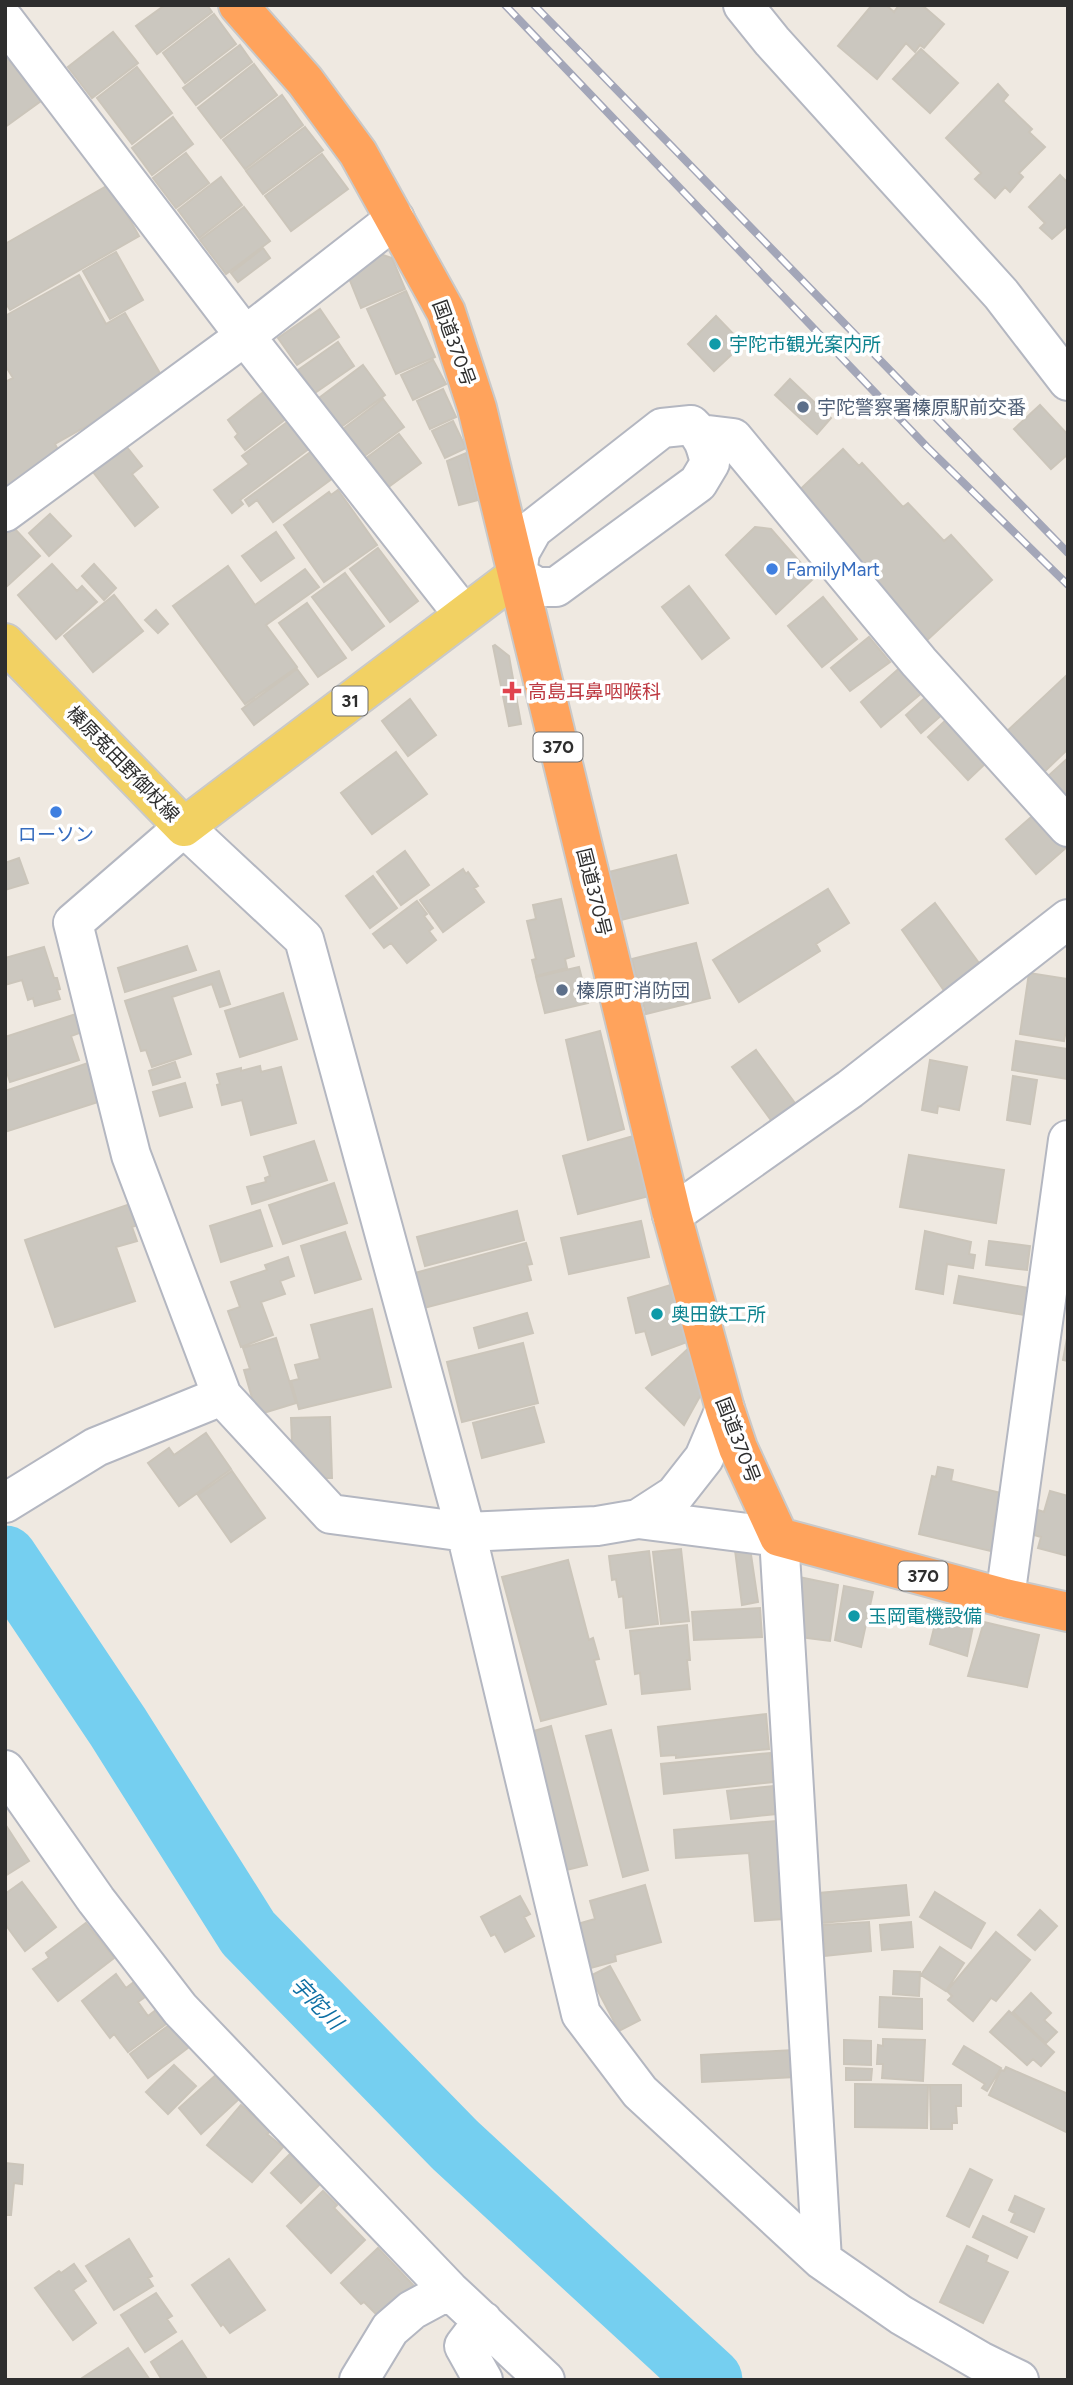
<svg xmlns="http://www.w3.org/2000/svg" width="1073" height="2385" viewBox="0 0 1073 2385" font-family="Figtree,'Noto Sans JP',sans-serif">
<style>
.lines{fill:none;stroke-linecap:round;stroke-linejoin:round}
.river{stroke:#75cff0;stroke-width:65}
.building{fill:#cbc7bf;stroke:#cbc5ba;stroke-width:2}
.minor-casing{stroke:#b4b7c1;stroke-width:42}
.major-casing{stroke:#c9c9c9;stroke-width:42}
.highway-casing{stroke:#c9c9c9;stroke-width:42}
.minor{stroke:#fff;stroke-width:38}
.major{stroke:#f2d163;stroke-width:38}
.highway{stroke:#ffa35c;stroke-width:38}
.rail-casing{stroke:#a3a6b8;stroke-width:8}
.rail{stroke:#fff;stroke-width:5;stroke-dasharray:16;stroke-linecap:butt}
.culture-dot{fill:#0f9aa8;stroke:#fff;stroke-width:2.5}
.service-dot{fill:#5c6f8a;stroke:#fff;stroke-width:2.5}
.shop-dot{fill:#3f7fe0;stroke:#fff;stroke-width:2.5}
.health-dot{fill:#e0444e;stroke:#fff;stroke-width:2.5}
.labels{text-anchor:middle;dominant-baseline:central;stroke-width:7;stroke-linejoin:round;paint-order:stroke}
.shield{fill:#fff;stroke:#6d6d6d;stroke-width:2}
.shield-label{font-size:18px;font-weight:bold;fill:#2e2e2e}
.street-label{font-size:19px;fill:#2e2e2e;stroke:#fff}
.culture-label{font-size:19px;fill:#0d838f;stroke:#fff;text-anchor:start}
.service-label{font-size:19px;fill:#4e5e75;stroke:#fff;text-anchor:start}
.shop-label{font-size:19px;fill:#366cbe;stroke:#fff;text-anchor:start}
.health-label{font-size:19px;fill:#be3a42;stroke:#fff;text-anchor:start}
.water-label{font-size:21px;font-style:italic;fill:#0d6fa3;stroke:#fff}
</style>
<rect width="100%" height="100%" fill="#efe9e1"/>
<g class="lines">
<path class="river" d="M5 1558 118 1727 248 1933 455 2145 710 2380"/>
</g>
<path class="building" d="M165 5H207L212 12 157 54 136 26Z
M872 5H886L894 12 899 5H922L944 24 924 48 920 45 915 52 906 43 877 79 838 46Z
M214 14 236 44 185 83 163 53Z
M113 32 138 63 92 98 68 67Z
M240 45 252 62 196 105 183 88Z
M921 49 958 83 930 113 893 79Z
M5 54 41 101 5 127Z
M254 64 277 95 221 138 198 108Z
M137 67 172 113 132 144 97 98Z
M998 84 1008 95 1003 101 1032 129 1029 132 1045 147 1019 173 1023 177 1010 192 1005 187 995 198 975 179 981 173 946 138Z
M282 95 303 125 245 169 223 140Z
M173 117 193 144 152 175 132 148Z
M305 127 323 150 263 194 246 171Z
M186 153 209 183 176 208 153 178Z
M322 154 348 189 291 231 265 196Z
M1060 175 1068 183V225L1052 239 1040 228 1045 223 1029 207Z
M221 177 242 205 199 238 178 210Z
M110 184 139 236 10 310 5 302V244Z
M244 207 270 241 226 274 200 240Z
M263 248 270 258 238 282 231 273Z
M116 252 143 300 110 319 83 271Z
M380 254 392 258 405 289 361 308 349 278Z
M79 275 106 324 125 313 165 382 55 444 61 456 5 493V382L13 378 5 365V316Z
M406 291 435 357 396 374 367 309Z
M320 309 339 337 297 365 278 338Z
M716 316 743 344 714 371 688 344Z
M338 342 354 366 315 393 298 370Z
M433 360 446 384 413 400 401 375Z
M363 365 385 395 341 427 319 398Z
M790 379 831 418 817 434 775 395Z
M443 389 456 417 430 429 417 401Z
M266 390 287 418 245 450 235 437 238 434 228 420Z
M383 399 404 427 363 457 343 429Z
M1040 405 1068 435V454L1051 469 1014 429Z
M290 420 310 448 240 500 243 504 232 513 214 490 249 464 242 456Z
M453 421 466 448 445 458 432 431Z
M399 434 421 463 387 488 365 459Z
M126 446 142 466 132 474 158 507 135 526 93 472Z
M843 449 859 466 862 463 903 507 908 503 944 541 951 535 992 580 925 642 791 498Z
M312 451 333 478 273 522 257 500 249 506 245 500Z
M466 453 478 500 459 505 447 461Z
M338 490 377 545 324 582 284 525 329 492 331 495Z
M50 514 71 536 49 556 29 533Z
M755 527 771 529 814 578 776 614 726 555Z
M14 528 40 556 5 588V536Z
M276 532 294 558 261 581 242 556Z
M378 548 418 601 390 622 350 569Z
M52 564 77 591 82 586 97 602 56 639 18 595Z
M94 564 116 588 104 600 82 576Z
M228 566 255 605 305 569 319 587 266 625 297 667 245 704 173 606Z
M345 573 384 626 352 650 312 597Z
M689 586 729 638 702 659 662 607Z
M114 595 143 631 93 672 64 636Z
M823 597 857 639 822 667 788 626Z
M307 603 346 658 318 677 279 623Z
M156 610 168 624 158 633 145 620Z
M869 637 890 662 850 691 831 668Z
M495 645 509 656 521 724 509 726 493 646Z
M903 665 924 691 881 727 861 702Z
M297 669 308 684 254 725 242 709Z
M1068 674V749L1042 774 1004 734Z
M927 696 943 714 921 733 906 715Z
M410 699 436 735 408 756 382 721Z
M947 719 988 761 968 780 928 737Z
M396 752 427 794 372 834 341 793Z
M1068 758V802L1046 778Z
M1037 812 1067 847 1036 874 1006 839Z
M405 851 429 885 401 905 377 872Z
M676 855 688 903 621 920 609 872Z
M19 858 28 883 5 890V863Z
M463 869 466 874 468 872 478 886 474 888 484 902 443 932 420 900Z
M373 876 397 908 370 928 346 896Z
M828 889 849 923 816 944 820 951 739 1002 713 960Z
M561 899 574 956 565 959 567 968 536 976 532 960 536 959 527 921 536 919 533 905Z
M417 901 427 914 424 916 433 928 429 931 436 940 407 963 391 943 384 948 373 934Z
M935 903 979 963 945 992 902 930Z
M696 943 710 998 646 1014 632 959Z
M187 946 196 970 125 992 118 968Z
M44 947 54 978H57L60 989 57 990 60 999 35 1006 33 998 28 1000 22 980 5 985V958Z
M579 967 588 1003 545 1013 536 977Z
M219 971 230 1004 220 1007 212 984 172 997 191 1054 152 1067 146 1050 141 1051 125 1001Z
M1029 973 1068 979V1019L1064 1041 1020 1034Z
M283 993 297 1039 240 1057 225 1011Z
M79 1013 85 1031 71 1036 79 1060 10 1082 5 1066V1037Z
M600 1031 624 1129 588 1140 566 1040Z
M1016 1041 1068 1049V1079L1012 1070Z
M756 1050 800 1110 776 1127 732 1067Z
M930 1060 967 1067 959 1110 938 1106 937 1113 922 1110Z
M94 1061 107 1099 5 1132V1091Z
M175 1062 180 1077 153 1085 149 1071Z
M260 1066 261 1072 281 1067 296 1123 251 1135 242 1100 222 1105 217 1085 220 1084 217 1074 241 1068V1071Z
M1013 1076 1037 1080 1030 1124 1007 1120Z
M185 1083 192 1107 160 1116 153 1092Z
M637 1135 653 1195 578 1214 563 1156Z
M314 1141 327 1180 252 1204 247 1187 266 1182 265 1178 270 1176 264 1157Z
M909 1155 1004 1170 996 1223 900 1207Z
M334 1183 347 1223 283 1244 269 1205Z
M136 1202 143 1223 132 1227 137 1241 116 1247 135 1301 55 1327 25 1240Z
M260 1210 272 1246 221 1262 210 1226Z
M517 1211 524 1240 425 1266 417 1237Z
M641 1221 649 1257 569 1274 561 1238Z
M925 1231 971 1242 969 1254 975 1255 973 1268 947 1264 943 1294 916 1289Z
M345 1232 361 1279 315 1293 301 1246Z
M989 1241 1030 1246 1027 1270 986 1265Z
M526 1243 532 1264 527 1265 531 1280 420 1309 411 1274Z
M288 1257 294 1276 280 1281 285 1294 261 1302 273 1335 241 1347 228 1311 240 1307 231 1282 267 1270 265 1265Z
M959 1276 1034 1289 1030 1316 954 1303Z
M674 1284 690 1341 652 1355 645 1331 636 1333 628 1298Z
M372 1309 391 1387 299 1409 291 1381 299 1379 295 1365 320 1359 311 1325Z
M527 1313 533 1333 479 1348 474 1328Z
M1068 1333V1361L1063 1360Z
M276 1338 296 1403 257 1415 244 1370 250 1369 243 1348Z
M523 1343 538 1403 462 1422 447 1362Z
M693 1344 705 1387 684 1425 646 1388Z
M534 1407 544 1442 482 1458 473 1423Z
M330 1417 332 1478H308L293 1467 291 1418Z
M206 1433 231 1469 179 1506 148 1463 169 1448 174 1455Z
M938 1467 953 1470 951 1481 1001 1493 993 1526 996 1527 991 1551 919 1534 932 1476 936 1477Z
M232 1471 265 1518 231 1542 198 1495Z
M1050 1491 1068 1496V1556L1038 1548 1041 1537 1031 1534 1038 1510 1044 1512Z
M750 1548 758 1602 742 1605 735 1550Z
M681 1549 689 1621 661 1624 653 1552Z
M649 1551 658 1624 626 1628 623 1596 619 1597 616 1579 612 1580 609 1556Z
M568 1560 589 1640 593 1638 599 1659 594 1660 606 1704 541 1721 502 1577Z
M799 1577 838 1585 830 1641 800 1637Z
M844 1586 873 1592 861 1647 835 1640Z
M760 1608 762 1637 694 1640 692 1612Z
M939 1608 975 1616 967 1656 930 1644Z
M984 1622 1039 1635 1027 1687 968 1676Z
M687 1625 690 1660H687L690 1689 642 1694 640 1673 635 1674 630 1631Z
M766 1714 769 1749 676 1758V1755L661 1756 658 1727Z
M551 1726 587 1865 562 1871 527 1733Z
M611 1730 648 1870 623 1877 586 1736Z
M770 1753 773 1782 664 1794 661 1764Z
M773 1786 776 1814 731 1819 727 1791Z
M776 1821 784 1919 755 1921 749 1853 676 1858 674 1830Z
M5 1824 29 1861 5 1876Z
M22 1882 56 1927 25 1951 5 1924V1894Z
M645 1885 661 1942 615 1955 616 1961 587 1969 574 1925 595 1919 590 1901Z
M906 1885 909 1915 822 1923 819 1893Z
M935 1892 985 1923 971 1948 920 1917Z
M520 1896 530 1914 524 1917 534 1936 505 1952 495 1934 491 1936 481 1917Z
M1040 1910 1057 1926 1035 1950 1018 1935Z
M869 1922 871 1951 825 1956 823 1925Z
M911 1922 913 1947 882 1950 880 1925Z
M86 1923 114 1958 58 2001 33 1969 49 1958 46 1953Z
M996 1932 1030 1960 996 2001 991 1998 973 2021 948 2000 952 1996 947 1991Z
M940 1947 964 1963 946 1991 921 1975Z
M610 1966 640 2020 619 2031 590 1976Z
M894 1971 920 1972 919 1996 893 1994Z
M116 1974 126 1988 134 1982 145 1997 138 2002 148 2016 156 2010 166 2024 128 2052 114 2034 110 2038 82 2001Z
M1031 1993 1051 2013 1044 2020 1057 2032 1046 2043 1013 2012Z
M880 1997 922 1999V2029L879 2027Z
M1009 2011 1054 2052 1041 2066 1033 2059 1027 2065 990 2032Z
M176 2020 193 2044 148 2078 130 2054Z
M883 2039 925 2040 923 2081 882 2078 883 2064H877L878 2045 883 2046Z
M844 2040 871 2041V2065L844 2064Z
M964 2046 1001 2068 987 2091 982 2088 985 2084 953 2064Z
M794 2050 795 2077 702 2082 701 2055Z
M174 2065 196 2086 168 2114 146 2092Z
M1006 2067 1068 2094V2133L989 2095 1001 2070 1004 2071Z
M846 2068 872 2069 871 2080H846Z
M217 2074 239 2099 201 2134 179 2108Z
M855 2084 928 2085 927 2128 855 2127Z
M930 2085H961V2106H956L957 2123H952V2129H931Z
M241 2105 271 2131 267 2134 283 2147 252 2182 207 2145Z
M290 2154 320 2184 301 2203 271 2173Z
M5 2163 23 2165 22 2184 14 2183 11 2215H5Z
M970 2169 992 2180 969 2227 947 2216Z
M323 2191 337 2205 334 2208 365 2240 331 2273 287 2226Z
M1015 2196 1044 2209 1034 2232 1011 2222 1015 2213 1009 2210Z
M983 2216 1027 2237 1017 2258 973 2237Z
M129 2239 152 2276 148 2278 153 2286 114 2310 86 2266Z
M967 2246 988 2256 986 2262 1008 2272 983 2323 940 2302Z
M378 2248 417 2289 383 2321 364 2302 361 2304 341 2283Z
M229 2259 265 2310 230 2333 223 2324 221 2326 192 2285Z
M74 2264 86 2281 73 2290 96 2323 73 2340 35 2288 59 2271 61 2273Z
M156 2293 172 2316 167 2319 176 2332 145 2352 121 2315Z
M182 2341 207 2379 206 2380H162L151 2362Z
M128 2348 150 2380H83L82 2378Z"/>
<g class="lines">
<g class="minor-casing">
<path id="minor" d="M743 5 772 41 1001 294 1068 381
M5 21 245 336 463 614
M691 425C704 437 706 447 710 463L698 483 556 587H537L517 575 520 552 533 529 662 428Z
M700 434 733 438 919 662 1068 827
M5 512 245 336 395 219
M672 1215 850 1089 1068 919
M5 1503 96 1447 222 1396
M638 1519 675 1495 704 1458 725 1409
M1005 1598 1068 1140
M5 1770 96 1900 180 2009 449 2290 545 2380
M822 2260 779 1537 638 1519 597 1526 466 1532 331 1514 222 1396 131 1155 73 923 184 827 304 939 466 1532 581 2014 640 2092 822 2260 901 2315 980 2361 1019 2380
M483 2321 464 2346 483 2380
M359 2380 390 2329 412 2310 449 2290"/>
</g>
<g class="major-casing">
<path id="major" d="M5 643 184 827 517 575"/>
</g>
<g class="highway-casing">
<path id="highway" d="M238 5 305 81 358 153 446 312 477 408 672 1215 725 1409 738 1448 779 1537 1005 1598 1068 1612"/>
</g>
<use href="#minor" class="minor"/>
<use href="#major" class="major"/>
<use href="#highway" class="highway"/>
<g class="rail-casing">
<path id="rail" d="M505 5 927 447 1068 585
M534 5 1068 553"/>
</g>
<use href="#rail" class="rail"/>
</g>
<g class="culture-dot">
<circle cx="715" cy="344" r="7"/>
<circle cx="657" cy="1314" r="7"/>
<circle cx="854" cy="1616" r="7"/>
</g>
<g class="service-dot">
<circle cx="803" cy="407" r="7"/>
<circle cx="562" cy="990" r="7"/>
</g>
<g class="shop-dot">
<circle cx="772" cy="569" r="7"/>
<circle cx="56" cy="812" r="7"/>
</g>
<path class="health-dot" d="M508.5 680.5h7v7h7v7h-7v7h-7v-7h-7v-7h7z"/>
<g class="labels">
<g class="shield">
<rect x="332.5" y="686.5" width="35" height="29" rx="5"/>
<rect x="533.5" y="732.5" width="49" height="29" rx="5"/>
<rect x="898.5" y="1561.5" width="49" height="29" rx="5"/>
</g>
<g class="shield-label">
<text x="350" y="701">31</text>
<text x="558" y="747">370</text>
<text x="923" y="1576">370</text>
</g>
<g class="street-label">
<text transform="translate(454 343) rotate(70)">国道370号</text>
<text transform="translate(123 764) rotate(46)">榛原菟田野御杖線</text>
<text transform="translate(594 892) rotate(76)">国道370号</text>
<text transform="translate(738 1440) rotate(69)">国道370号</text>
</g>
<g class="culture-label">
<text x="729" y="344">宇陀市観光案内所</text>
<text x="671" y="1314">奥田鉄工所</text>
<text x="868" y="1616">玉岡電機設備</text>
</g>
<g class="service-label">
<text x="817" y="407">宇陀警察署榛原駅前交番</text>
<text x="576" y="990">榛原町消防団</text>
</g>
<g class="shop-label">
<text x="786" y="569">FamilyMart</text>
<text x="56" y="834" text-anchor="middle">ローソン</text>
</g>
<g class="health-label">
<text x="528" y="691">高島耳鼻咽喉科</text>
</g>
<g class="water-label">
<text transform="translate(317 2003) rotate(46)">宇陀川</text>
</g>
</g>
<rect width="1073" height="2385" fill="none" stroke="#2e2e2e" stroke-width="14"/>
</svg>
